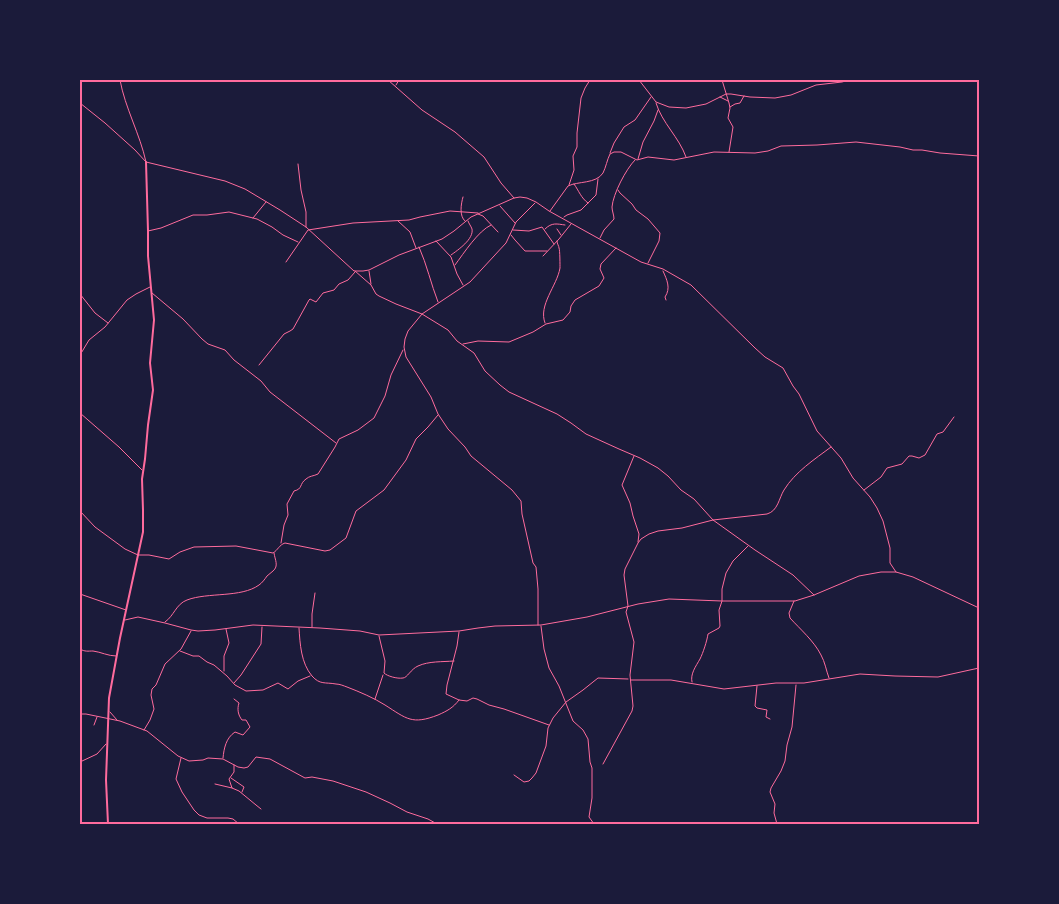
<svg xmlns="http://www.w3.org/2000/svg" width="1059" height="904" viewBox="0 0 1059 904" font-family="'IBM Plex Sans',sans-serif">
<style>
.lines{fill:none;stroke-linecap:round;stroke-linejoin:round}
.minor{stroke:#ff6b9d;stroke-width:1}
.secondary{stroke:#ff6b9d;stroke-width:2}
.neatline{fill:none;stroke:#ff6b9d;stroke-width:2}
</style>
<rect width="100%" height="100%" fill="#1b1b3a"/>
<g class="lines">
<path class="minor" d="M120 80C125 108 140 134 146 162
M388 80 422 110 455 132 484 157 501 183 514 198
M639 80 656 102 669 107 686 108 706 104 726 94H731L750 97 775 98 791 95 816 85 842 82 849 80
M722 80 729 103 730 108 728 118 733 127 729 152
M396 85 399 80
M720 97 728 101
M80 103 105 123 135 150 146 162 225 181 245 189 280 210 306 227 354 271H363L369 270 399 255 442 239 454 231 471 217 514 198 520 197 527 198 536 202 549 211 641 262 663 269 691 285 755 348 765 357 783 368 793 386 799 394 817 431 841 458 853 478 870 497 877 508 883 521 890 548V563L896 572
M656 103C662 123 679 137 686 157
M730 107 735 104 740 103 744 96
M610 153 614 143 624 127 635 120 651 97
M638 159 643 142 654 121 658 110
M298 164 301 190 306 212V227
M574 184C579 191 581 198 588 203
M569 185 574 170 573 156 577 147V133L581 98 585 88 590 80
M618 190 620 193 632 204 636 210 648 219 660 233 659 241 648 263
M463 197C461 204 459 216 465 221
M535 203 516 222 506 243 470 282 422 314 408 331 405 339 404 347 406 357 431 397 438 414 448 429 465 447 471 456 512 490 521 501 522 514 533 563 536 567 538 589V625
M500 206 515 223
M550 211 568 186C578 181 596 184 603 173 606 167 607 160 610 154L614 152H621L637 160 648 157 674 160 714 152 755 153 768 151 781 146 817 145 856 142 900 147 913 150H922L940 153 979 156
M478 214 483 216 498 232
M564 217 567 215 581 210 596 195 598 179
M253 218 266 202
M398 221 410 232 416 248
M545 229C552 222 557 224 565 225
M557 229 561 235
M513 230 529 231 542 227 554 244
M148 231 161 228 193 215H207L229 212 257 219 272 227 283 235 298 242
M511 235 515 240 525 251H547
M600 238 604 230 614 219C614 215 612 211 612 207 613 194 626 169 635 160
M436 241 451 257 457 274 463 285
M419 247C427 265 431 284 438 302
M451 255C458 250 474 239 472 229 471 226 469 224 468 221
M543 256 559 239 571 224
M286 262 308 230 353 223 409 220 420 217 450 211 478 213
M455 265C464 253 478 231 491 225
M355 271 371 285 376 294 379 296 396 304 422 314 448 330 457 341 474 353 485 371 500 385 509 392 557 414 571 423 586 434 619 449 640 458 658 468 668 476 681 490 694 499 713 520 755 550 793 575 814 595
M369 271 371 284
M663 271C667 280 671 288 665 297L666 300
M152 293 183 319 202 339 208 344 225 350 234 360 261 381 270 392 336 443
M80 294 95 313 108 323
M545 323C538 305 557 286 560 268 560 266 560 250 559 248 559 246 557 244 557 241
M463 344 478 341 509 342 533 332 546 324 563 320 570 312 571 306 575 300 599 286 604 278 600 269 601 264 616 248
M80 355 89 340 105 327 127 300 136 294 150 287
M259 365 284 334 290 331 293 329 309 300 310 299 316 302 323 293 334 290 339 284 348 280 355 272
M80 413 119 447 142 470
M634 456 622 485 630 503 633 516 639 534 638 542
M864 490 881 477 887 468 902 464 909 456H912L919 458 925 455 937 434 943 432 954 417
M80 511 95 527 125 549 138 555H149L169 559 180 552 194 547 236 546 273 553C278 550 279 545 285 543L325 551 330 550 346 538 356 511 384 490 406 460 416 439 428 427 438 415
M281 543 284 525 288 515 287 504 294 491C303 489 299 484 306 479 309 476 314 476 318 474L335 447 339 439 358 430 374 418 385 396 391 375 403 350
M80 594 126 610
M794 601 789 613 790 618C800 629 814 641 821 655 825 662 826 670 829 678
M125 620 138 617 165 623 191 630 198 631 215 630 253 625 320 628 360 631 379 635 459 631 478 628 495 626 541 625 587 617 638 604 669 599 722 601H795L814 595 859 576 881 572H896L913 577 979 608
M165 622C174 616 176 604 187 600 208 592 241 598 259 585 262 583 265 579 267 576 269 574 271 573 273 571 279 566 275 560 274 553
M541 626 544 649 549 668 559 686 573 721 583 730 588 739 590 762 592 768V798L589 817 594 824
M312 627V614L315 593
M299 628C300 644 301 663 312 676 320 685 325 682 336 684 340 684 344 686 347 687 360 692 374 698 385 705 407 719 412 725 438 715 447 711 453 708 459 700
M459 632 457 646 447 685 446 694 459 700 467 701 473 698 477 699 489 705 504 709 549 725
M379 636 385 661 384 673C387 676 397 679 403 678 407 678 411 669 418 666 429 661 442 662 454 661
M80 649C85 652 88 651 93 651 101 652 108 656 116 656
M180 651 193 656H199L207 662 214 665 227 676 235 685 246 691 263 690 278 683 288 689 298 681 310 676
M224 671V656L229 643 226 629
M631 680H671L724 689 776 683H804L860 674 895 676 938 677 979 668
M692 682C690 674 696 666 700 659 703 653 707 641 708 634L719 628 720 626 719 610 722 601V589L726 573 733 561 748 546
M234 683 241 675 261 644 262 627
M757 686 755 706 757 708 767 710 766 717 770 719
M375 699 383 675
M110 712 117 720
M80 714H86L120 721 147 731 178 756 189 761 203 760 208 758 223 759 238 767 244 768 248 767 256 757 270 759 305 778 312 777 333 781 366 792 390 803 407 812 428 819 437 824
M94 725 97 717
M144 730 150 720 154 709 151 695 152 689 156 685 165 664 181 649 191 631
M181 758 176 779 182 792 194 810 199 815 207 818H228L233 819 239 824
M223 758C224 748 226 738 235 732L243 735 250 727 246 720H242C238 715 237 709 239 703L234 699
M80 762 97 754 106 744
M603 764 632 711 633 706 630 675 634 642 626 612 628 606 624 575 625 569 638 543 641 539 649 534 658 531 682 528 713 520 767 514C778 511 779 498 784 490 795 472 815 459 831 447
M234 765V772L229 779 232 788 239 791 256 805 261 809
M514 775 524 782 529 781 532 778 536 773 546 746 548 728 553 718 566 702 583 690 598 678 628 679
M231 778 244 787 242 792
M215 784 232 788
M777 824 774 813 775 804 770 792 771 788 781 771 785 761 787 745 792 727 796 685"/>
<path class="secondary" d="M108 824 106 780 109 698 120 638 143 532V510L142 479 145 459 148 425 153 390 150 363 154 320 148 256V231L146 162"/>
</g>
<rect width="1059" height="904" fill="none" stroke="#1b1b3a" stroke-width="162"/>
<rect x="81" y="81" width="897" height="742" class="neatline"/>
</svg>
